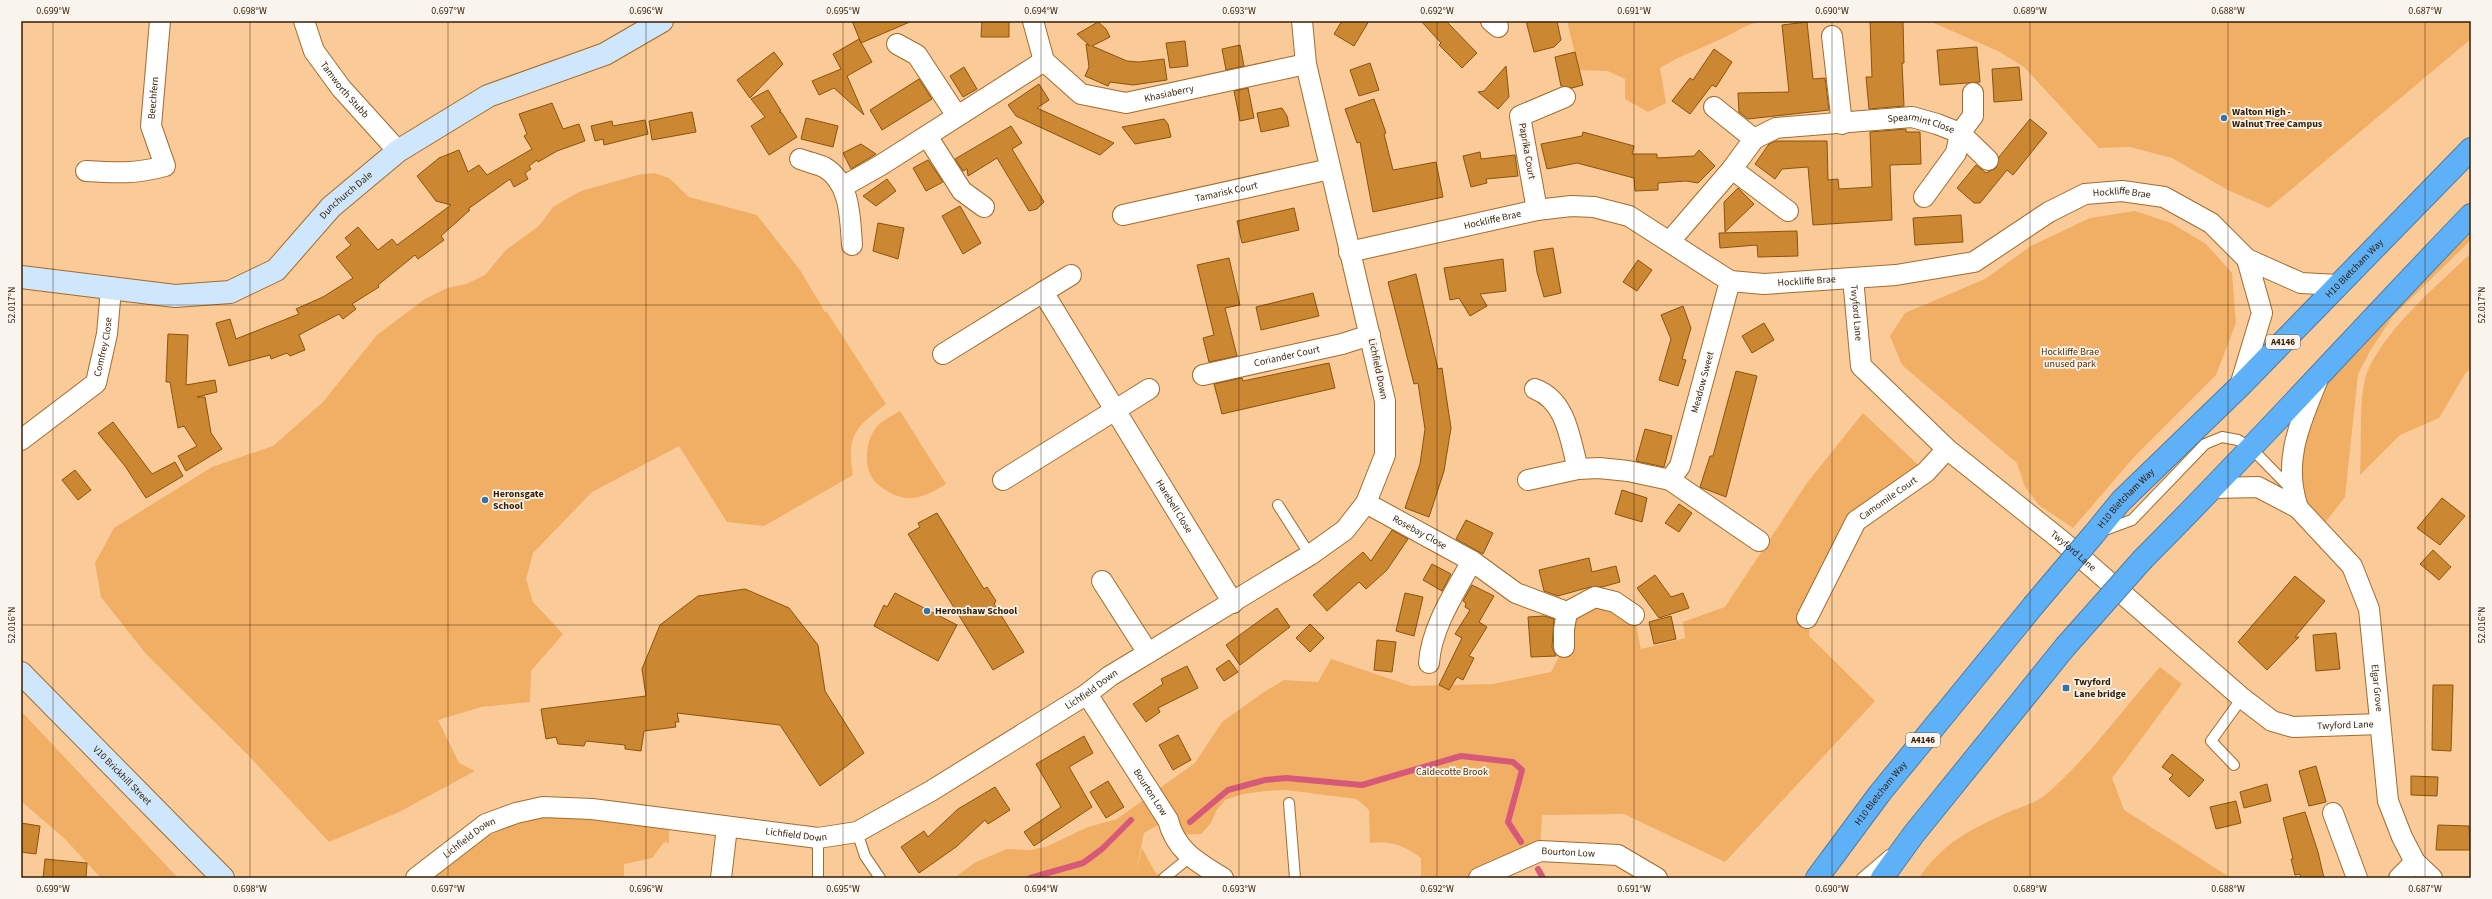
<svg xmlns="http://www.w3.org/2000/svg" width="2492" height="899" viewBox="0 0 2492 899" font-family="'Source Sans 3',sans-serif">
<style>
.green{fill:#f1ae65}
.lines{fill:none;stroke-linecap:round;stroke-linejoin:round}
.stream{stroke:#d75979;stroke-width:6}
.building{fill:#cc8733;stroke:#89540b}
.lane-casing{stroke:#a36c2c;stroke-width:12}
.street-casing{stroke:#a36c2c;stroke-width:22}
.secondary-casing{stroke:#a36c2c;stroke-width:24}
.highway-casing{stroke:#507da2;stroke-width:24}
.lane{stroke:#fff;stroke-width:10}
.street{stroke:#fff;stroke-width:20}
.secondary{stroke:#cfe7fd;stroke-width:22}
.highway{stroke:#5eb0f7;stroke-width:22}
.highway-bridge-casing{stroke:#507da2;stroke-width:24;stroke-linecap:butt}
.highway-bridge{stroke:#5eb0f7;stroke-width:22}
.ticks{fill:none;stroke:#351e03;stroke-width:1;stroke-opacity:0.45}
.poi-dot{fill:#3374aa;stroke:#faf4ee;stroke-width:1.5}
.labels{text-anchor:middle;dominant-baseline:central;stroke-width:3.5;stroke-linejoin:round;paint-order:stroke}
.shield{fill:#faf4ee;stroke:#705e4a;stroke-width:1}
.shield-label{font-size:9px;font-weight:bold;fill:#351e03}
.street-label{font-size:10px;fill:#351e03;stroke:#faf4ee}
.poi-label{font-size:10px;font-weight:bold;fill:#351e03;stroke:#faf4ee;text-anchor:start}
.park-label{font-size:10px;fill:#502d00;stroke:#faf4ee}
.neatline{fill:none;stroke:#351e03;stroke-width:1.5}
.ticks-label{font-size:10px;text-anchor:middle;fill:#351e03}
</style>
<rect width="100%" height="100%" fill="#faca99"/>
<path class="green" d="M1567 21H1766C1746 23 1740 30 1723 38 1701 49 1682 54 1660 68L1666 103 1648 112 1625 99V79L1608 71 1579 70Z
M1929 21H2471V39L2269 208 2228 190 2172 158 2130 147 2099 148 2024 67 1998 51Z
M654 173 669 178 689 197 757 215 800 270 825 312H827L886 404C856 427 846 435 853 475L764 526 727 522 679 446 592 492 533 553 526 579 533 602 563 634 531 671 530 702 481 707 438 720 459 763 475 771 399 812 329 842 247 754 146 654 101 597 95 563 114 528 212 467 273 446 323 402 377 335 425 299 447 288 466 284 485 275 506 250 539 226 553 207 581 191 638 175Z
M2135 211 2171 223 2206 244 2232 273 2236 323 2216 375 2134 457 2073 528 2039 505 2025 487 2017 463 1902 365 1890 336 1905 313 1985 279 2031 246 2090 218Z
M2471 232V240L2393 316 2370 351 2358 374 2345 497 2323 525 2309 511 2296 466 2310 405 2348 352Z
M2471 253V368L2465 374 2439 418 2400 435 2360 475C2362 447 2359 410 2364 384 2373 339 2439 284 2471 253Z
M900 411 946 484C936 490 919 500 906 498 895 497 877 487 871 476 863 461 867 436 879 424 885 419 893 415 900 411Z
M1863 413 1926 472 1856 521 1810 621 1809 636 1875 701 1725 862 1624 814 1542 815 1540 851 1479 878H1421V858C1406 846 1390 840 1370 843L1369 810 1357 799 1286 790 1266 791 1243 794 1225 800 1216 811 1211 823 1201 834 1172 835 1167 820 1144 833 1136 872 1142 848 1155 872 1163 878H954L976 862 1007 849 1031 850 1048 846 1088 827 1117 819 1195 763 1222 722 1261 694 1284 680 1318 682 1331 659 1411 686 1493 684 1551 672 1564 647V629L1595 597 1634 615 1641 649 1685 638 1683 622 1725 607 1807 483Z
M2160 667 2182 684 2112 778 2124 810 2231 878H1919C1943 842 1972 829 2011 811 2021 807 2035 803 2044 796 2084 763 2125 707 2160 667Z
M21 711 178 878H101L64 838 21 801Z
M544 816H568L669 829V843L664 842 652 858 624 864V878H434L488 836 514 824Z"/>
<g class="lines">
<path class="stream" d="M1190 822 1228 790 1265 780 1286 778 1362 785 1461 756 1513 762 1522 770 1508 822 1521 842
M1538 869 1543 878
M1030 878 1083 863 1102 849 1131 820"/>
</g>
<path class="building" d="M852 21H912L861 43Z
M982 21H1009V37H981Z
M1342 21H1369L1354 46 1334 34Z
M1421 21H1446L1477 53 1462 68 1439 45 1441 43Z
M1526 21H1557L1561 40 1554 47 1534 52Z
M1870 21H1903L1904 63H1902L1904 106 1869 109 1866 77H1872Z
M1098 22 1106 29 1110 37 1092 46 1127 61 1139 62 1164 59 1167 80 1133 85 1110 82 1108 86 1085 76 1089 67 1086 44 1090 46 1077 34Z
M1807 22 1813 79 1825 78 1829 110 1748 119 1739 112 1738 93 1789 92 1782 25Z
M859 39 872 62 847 76 864 115 834 88 819 95 812 81 841 69 833 54Z
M1185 41 1188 66 1170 68 1166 43Z
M1240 45 1244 66 1226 70 1222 49Z
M1977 47 1980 82 1940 85 1937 50Z
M1714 49 1732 62 1716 87 1712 85 1690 114 1672 101 1690 78 1693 80Z
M774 52 783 64 750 98 737 80Z
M1575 52 1583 85 1572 88 1561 86 1555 57Z
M1370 63 1379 90 1359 96 1350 70Z
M1506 66 1509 97 1498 109 1478 92 1484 91Z
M964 67 977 89 963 97 950 76Z
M2019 67 2022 100 1994 102 1992 69Z
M919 79 932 99 882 130 870 110Z
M1039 84 1049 100 1037 108 1114 143 1100 155 1016 116 1008 105Z
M1248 88 1254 118 1240 121 1234 91Z
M768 90 781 111 779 112 782 113 797 137 769 155 751 126 765 117 751 99Z
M1374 99 1386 133 1384 134 1393 170 1436 162 1443 197 1373 212 1360 142 1357 143 1345 109Z
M552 103 563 129 579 124 585 141 557 151 538 162 537 160 529 166 531 169 525 173 528 179 514 187 510 179 468 209 470 210 441 236 444 240 418 259 415 255 378 285 379 287 352 304 356 309 343 319 339 314 299 335 305 350 290 356 287 353 271 359 270 355 229 366 216 323 230 319 236 339 299 314 296 309 323 297 353 278 336 257 351 245 345 238 358 227 378 250 392 239 397 245 451 205 436 201 417 176 439 158 459 150 468 172 479 165 487 175 532 149 524 136 527 134 519 114Z
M1282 108 1287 116 1289 126 1261 132 1257 113Z
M692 112 696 132 652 140 649 121Z
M806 118 838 126 833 147 801 139Z
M1164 119 1168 124 1171 137 1135 144 1122 127Z
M2030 119 2047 133 2013 175 2007 170 1980 203H1974L1957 188 1976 165 1986 173 1996 168 1999 157Z
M645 120 648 134 604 145 603 139 595 141 591 126 612 121 613 126Z
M1011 126 1022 143 1012 149 1044 202 1037 209 1029 211 997 158 968 176 967 169 963 171 955 159Z
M1906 129V132H1920L1921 164 1890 165 1892 220 1813 225 1808 167 1782 169 1775 179 1755 164 1769 144 1776 141H1827L1828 180 1838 179 1839 189 1872 187 1870 132Z
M1583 132 1634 146 1632 154H1657V158L1694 156 1699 150 1715 166 1698 183 1686 181 1658 183V190L1635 191 1634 178 1577 163 1547 169 1541 144 1582 136Z
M861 144 876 154 851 169 843 153Z
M1480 152 1481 159 1515 155 1518 176 1486 179 1487 183 1471 187 1463 156Z
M928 160 943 182 926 191 913 168Z
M887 179 896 191 876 206 863 196Z
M1738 188 1754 204 1725 232 1724 202Z
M960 206 981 243 963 254 942 216Z
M1294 208 1299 230 1242 243 1237 221Z
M1961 215 1963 242 1915 245 1913 218Z
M878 223 904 228 898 259 873 251Z
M1797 231 1798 256 1758 257 1757 245 1720 248 1719 233Z
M1553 248 1561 293 1544 297 1537 272 1534 251Z
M1229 258 1240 305 1225 308 1237 356 1209 362 1203 338 1214 335 1197 265Z
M1503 259 1506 291 1480 294 1487 306 1470 316 1459 298 1450 300 1444 268Z
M1638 260 1652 270 1637 291 1623 282Z
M1416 274 1438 369 1442 368 1451 428 1444 471 1429 517 1405 508 1420 464 1425 429 1418 383 1414 384 1388 282Z
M1313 293 1319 316 1261 330 1256 307Z
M1683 306 1691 328 1682 359 1686 360 1678 386 1659 380 1671 339 1661 315Z
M1764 323 1774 340 1752 353 1742 336Z
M168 334 188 335 186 385 215 380 217 392 197 397H205L211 433 222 449 186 471 178 456 197 446 184 426 178 428 170 382H166Z
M1329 363 1335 388 1222 414 1214 384 1242 378 1243 381Z
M1736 371 1757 376 1726 497 1700 487 1710 456H1713Z
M113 422 152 474 175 462 183 476 146 498 125 466 98 433Z
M1645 429 1672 436 1664 467 1636 461Z
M75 470 91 490 78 500 62 480Z
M1622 490 1647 498 1642 522 1615 514Z
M2442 498 2465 516 2440 545 2417 528Z
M1679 504 1692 513 1679 532 1665 523Z
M937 513 984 589 987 587 996 601 994 604 1024 652 993 670 908 534 920 527 918 523Z
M1466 520 1493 533 1483 554 1456 539Z
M1392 530 1408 539 1387 570 1366 589 1359 582 1327 611 1313 595 1363 552 1371 561Z
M2433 550 2451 567 2439 580 2420 564Z
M1589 558 1592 572 1616 566 1620 582 1602 587H1590L1558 596 1544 591 1539 570Z
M1432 564 1451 574 1442 591 1423 580Z
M1655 575 1671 597 1683 593 1689 608 1659 618 1637 588Z
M2295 576 2325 601 2295 637H2299L2267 670 2238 642Z
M1472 585 1494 596 1479 622 1487 627 1469 656 1474 658 1463 680 1457 677 1449 690 1439 685 1462 638 1455 634 1470 610 1465 607 1466 603 1463 601Z
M745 589 789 608 818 645 825 691 864 753 820 786 780 725 677 713 679 722H675L676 727 644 731 641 751 625 749V745L586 741 584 746 558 744 556 737 546 739 541 709 646 696 642 669 660 625 698 596Z
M895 593 957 625 938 661 874 626 884 605 887 607Z
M1405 593 1423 597 1414 636 1396 631Z
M1277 608 1290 627 1240 665 1226 645Z
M1544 616 1554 619 1552 647 1556 656 1531 657 1528 617Z
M1671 616 1676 639 1654 644 1649 622Z
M1310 624 1324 638 1310 652 1296 638Z
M2336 633 2340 669 2316 671 2313 635Z
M1377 640 1396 642 1392 672 1374 670Z
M1229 660 1238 672 1224 681 1216 669Z
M1187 666 1198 688 1158 708 1160 712 1146 722 1133 704 1163 684 1161 679Z
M2433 685H2453L2451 751 2432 750Z
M1178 735 1191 760 1173 770 1159 745Z
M1084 736 1093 753 1069 767 1092 807 1034 846 1024 832 1061 807 1036 764Z
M2172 754 2204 780 2189 797 2169 779 2173 775 2162 767Z
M2316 766 2326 802 2309 806 2299 771Z
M2411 776 2438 777 2437 796 2411 795Z
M1108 781 1124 807 1106 818 1090 792Z
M2267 784 2271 801 2244 808 2240 792Z
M995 787 1010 810 988 824 985 820 956 847 919 873 901 847 924 831 928 837 958 809Z
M2236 801 2241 823 2216 829 2210 807Z
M2305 812 2318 852 2324 878H2301L2300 874 2295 875 2291 859H2293L2283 818Z
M21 823 40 826 36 854 21 852Z
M2438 825 2469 826 2470 850H2436Z
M45 859 87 863 86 878H43Z"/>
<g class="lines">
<g class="lane-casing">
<path id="lane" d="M1278 505 1310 555
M2102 531 2132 520 2205 444 2222 437 2238 440 2250 447 2292 490
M2234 765 2211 741 2242 698
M1289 803 1295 878
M857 832 865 856 880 878
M818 878V838
M1164 878 1190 857
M1862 878 1889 855"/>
</g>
<g class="street-casing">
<g id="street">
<path id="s1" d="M304 21 314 51 341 88 398 151"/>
<path id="s2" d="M1033 21 1044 61 1081 94 1126 103 1306 64"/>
<path d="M1491 21 1498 27"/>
<path d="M1832 36 1842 124"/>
<path d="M897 44 917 55 957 116"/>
<path d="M1714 107 1754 139"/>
<path d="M927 136 962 191 984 207"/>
<path d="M800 159C808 162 817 164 824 167 851 183 850 218 852 245"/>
<path d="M1732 169 1788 211"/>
<path id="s3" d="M86 171C116 173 136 174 165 166L151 126 160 21"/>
<path d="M844 186 881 165 1044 61"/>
<path d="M1924 197 1956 153 1960 133 1973 116V93"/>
<path d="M1537 210 1520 116 1565 97"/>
<path id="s4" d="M1123 215 1330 169"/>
<path id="s5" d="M1670 241 1732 169 1754 139 1776 128 1912 117 1937 124 1960 133 1988 160"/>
<path id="s6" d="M1349 252 1537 210 1571 206 1594 207 1629 216 1730 281 1764 284 1896 275 1974 262 2049 212 2085 194 2122 191 2164 197 2211 223 2247 259 2301 283 2338 285"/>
<path id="s7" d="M1853 278 1861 366 1947 449 2062 541 2242 698 2272 721 2293 727 2380 724"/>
<path d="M1043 292 1071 275"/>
<path id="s8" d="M943 354 1043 292 1233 603"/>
<path id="s9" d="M1203 375 1342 344 1370 335"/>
<path d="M2240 386 2262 313 2247 259"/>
<path d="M1535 389C1567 401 1570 440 1578 469"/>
<path id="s10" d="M21 440 96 383 107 334 111 289"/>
<path d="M1003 480 1149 389"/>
<path d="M1528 480 1578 469 1599 468 1628 471 1670 480 1759 541"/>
<path id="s11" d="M1670 480 1680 466 1730 281"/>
<path id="s12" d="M2214 488 2258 487 2298 508 2352 566 2369 609 2388 801 2402 837 2415 862 2432 878"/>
<path id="s13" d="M1366 503 1472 561 1516 593 1567 612 1595 597 1615 602 1634 615"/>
<path d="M2298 508C2282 461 2300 423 2318 379"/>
<path d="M1102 581 1148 653"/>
<path id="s14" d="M1807 618 1856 521 1926 472 1947 449"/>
<path d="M1564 647V629L1567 612"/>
<path d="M1429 663C1431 628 1455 592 1472 561"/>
<path id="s15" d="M1087 694 1168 820C1176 851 1197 862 1223 878"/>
<path d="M2333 813 2357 878"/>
<path id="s16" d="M416 878 486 824 516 813 543 807 592 809 818 838 857 832 931 791 1087 694 1110 676 1310 555 1345 530 1366 503 1385 455V401L1306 64 1302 21"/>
<path d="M721 878 727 827"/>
<path id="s17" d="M1479 878 1540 851 1618 855 1657 878"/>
<path d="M2399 878 2415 862"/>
</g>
</g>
<g class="secondary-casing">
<g id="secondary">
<path id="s18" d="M21 277 175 296 230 292 276 270 331 207 398 151 488 96 605 54 662 21"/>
<path id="s19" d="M21 673 223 878"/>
</g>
</g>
<g class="highway-casing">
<g id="highway">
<path id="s20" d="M2094 534 2121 501 2240 386 2471 149"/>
<path d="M2143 559C2255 447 2361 329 2471 215"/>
<path id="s21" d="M1817 878 1880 793 2033 606"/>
<path d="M1882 878 1913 835 2065 647"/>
</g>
</g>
<use href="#lane" class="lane"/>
<use href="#street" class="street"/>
<use href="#secondary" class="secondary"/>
<use href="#highway" class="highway"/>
<g class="highway-bridge-casing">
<path id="highway-bridge" d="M2033 606 2094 534
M2065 647 2143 559"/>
</g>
<use href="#highway-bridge" class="highway-bridge"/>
</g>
<path class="ticks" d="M53 21V878M250 21V878M448 21V878M646 21V878M843 21V878M1041 21V878M1239 21V878M1437 21V878M1634 21V878M1832 21V878M2030 21V878M2228 21V878M2425 21V878M21 305H2471M21 625H2471"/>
<g class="poi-dot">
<circle cx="2224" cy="118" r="4"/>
<circle cx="485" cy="500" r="4"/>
<circle cx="927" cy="611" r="4"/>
<rect x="2062" y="684" width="8" height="8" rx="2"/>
</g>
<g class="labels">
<g class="shield">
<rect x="2266" y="335" width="34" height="14" rx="3"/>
<rect x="1906" y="733" width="34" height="14" rx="3"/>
</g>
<g class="shield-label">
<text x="2283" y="342">A4146</text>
<text x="1923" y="740">A4146</text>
</g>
<g class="street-label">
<text stroke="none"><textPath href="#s1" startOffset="81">Tamworth Stubb</textPath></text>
<text stroke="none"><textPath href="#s2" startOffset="181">Khasiaberry</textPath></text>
<text stroke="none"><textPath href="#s3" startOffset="150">Beechfern</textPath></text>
<text stroke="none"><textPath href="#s5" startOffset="303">Spearmint Close</textPath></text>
<text transform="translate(1527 151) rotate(80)">Paprika Court</text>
<text stroke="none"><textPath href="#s4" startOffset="106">Tamarisk Court</textPath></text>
<text stroke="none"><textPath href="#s6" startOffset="819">Hockliffe Brae</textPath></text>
<text stroke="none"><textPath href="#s18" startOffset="364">Dunchurch Dale</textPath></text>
<text stroke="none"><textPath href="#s6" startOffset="147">Hockliffe Brae</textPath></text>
<text stroke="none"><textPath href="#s20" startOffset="372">H10 Bletcham Way</textPath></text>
<text stroke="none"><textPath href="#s6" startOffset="483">Hockliffe Brae</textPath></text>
<text stroke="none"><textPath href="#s7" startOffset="35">Twyford Lane</textPath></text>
<text stroke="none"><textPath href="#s10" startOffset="131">Comfrey Close</textPath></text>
<text stroke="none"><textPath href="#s9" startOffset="86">Coriander Court</textPath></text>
<text transform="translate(1378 369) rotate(78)">Lichfield Down</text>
<text stroke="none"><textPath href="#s11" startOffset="104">Meadow Sweet</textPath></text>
<text stroke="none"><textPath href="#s14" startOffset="148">Camomile Court</textPath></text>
<text stroke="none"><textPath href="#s20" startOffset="48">H10 Bletcham Way</textPath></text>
<text stroke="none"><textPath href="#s8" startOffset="369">Harebell Close</textPath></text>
<text stroke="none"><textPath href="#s13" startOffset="61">Rosebay Close</textPath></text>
<text stroke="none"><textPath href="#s7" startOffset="370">Twyford Lane</textPath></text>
<text stroke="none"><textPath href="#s12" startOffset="294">Elgar Grove</textPath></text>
<text stroke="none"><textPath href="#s16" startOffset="739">Lichfield Down</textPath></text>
<text stroke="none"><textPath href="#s7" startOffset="706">Twyford Lane</textPath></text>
<text stroke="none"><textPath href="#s19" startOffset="144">V10 Brickhill Street</textPath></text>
<text stroke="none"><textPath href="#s15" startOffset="117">Bourton Low</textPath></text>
<text stroke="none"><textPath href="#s21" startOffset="106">H10 Bletcham Way</textPath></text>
<text stroke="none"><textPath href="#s16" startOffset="403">Lichfield Down</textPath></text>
<text stroke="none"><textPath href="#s16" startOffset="67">Lichfield Down</textPath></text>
<text stroke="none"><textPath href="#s17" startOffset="95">Bourton Low</textPath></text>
</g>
<g class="poi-label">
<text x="2232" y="112">Walton High -<tspan x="2232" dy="12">Walnut Tree Campus</tspan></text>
<text x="493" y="494">Heronsgate<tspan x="493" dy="12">School</tspan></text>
<text x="935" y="611">Heronshaw School</text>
<text x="2074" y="682">Twyford<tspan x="2074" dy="12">Lane bridge</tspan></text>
</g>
<g class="park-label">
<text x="2070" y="352">Hockliffe Brae<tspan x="2070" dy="12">unused park</tspan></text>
<text x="1452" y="772">Caldecotte Brook</text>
</g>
</g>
<rect width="2492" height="899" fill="none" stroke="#faf4ee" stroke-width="44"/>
<rect x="22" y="22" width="2448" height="855" class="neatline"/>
<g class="ticks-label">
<text x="53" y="14">0.699°W</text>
<text x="250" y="14">0.698°W</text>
<text x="448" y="14">0.697°W</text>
<text x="646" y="14">0.696°W</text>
<text x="843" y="14">0.695°W</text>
<text x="1041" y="14">0.694°W</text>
<text x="1239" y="14">0.693°W</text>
<text x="1437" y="14">0.692°W</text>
<text x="1634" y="14">0.691°W</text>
<text x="1832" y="14">0.690°W</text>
<text x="2030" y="14">0.689°W</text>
<text x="2228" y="14">0.688°W</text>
<text x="2425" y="14">0.687°W</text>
<text transform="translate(11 305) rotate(-90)" y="4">52.017°N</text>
<text transform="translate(2481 305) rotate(-90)" y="4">52.017°N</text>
<text transform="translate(11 625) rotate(-90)" y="4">52.016°N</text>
<text transform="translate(2481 625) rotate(-90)" y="4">52.016°N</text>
<text x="53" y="892">0.699°W</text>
<text x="250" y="892">0.698°W</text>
<text x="448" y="892">0.697°W</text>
<text x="646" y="892">0.696°W</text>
<text x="843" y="892">0.695°W</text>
<text x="1041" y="892">0.694°W</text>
<text x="1239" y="892">0.693°W</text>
<text x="1437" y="892">0.692°W</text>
<text x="1634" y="892">0.691°W</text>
<text x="1832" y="892">0.690°W</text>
<text x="2030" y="892">0.689°W</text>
<text x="2228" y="892">0.688°W</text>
<text x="2425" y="892">0.687°W</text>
</g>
</svg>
